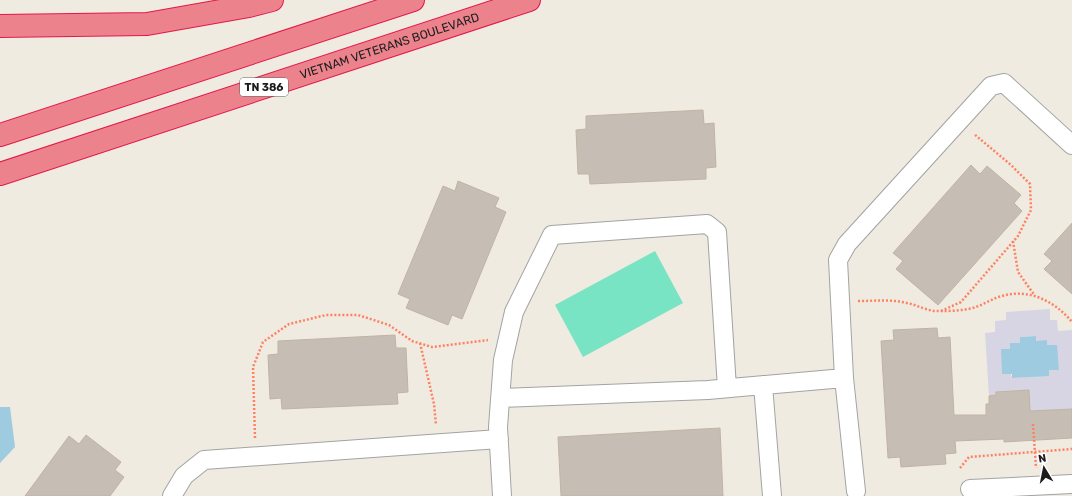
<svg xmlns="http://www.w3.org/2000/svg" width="1072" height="496" viewBox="0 0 1072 496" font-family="Rubik,sans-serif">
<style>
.pitch{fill:#79e4c4}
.plaza{fill:#d7d5e4;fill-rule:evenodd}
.water{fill:#9ecbe0}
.building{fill:#c6beb4;stroke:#c1b3a3}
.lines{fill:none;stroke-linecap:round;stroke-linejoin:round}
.minor-casing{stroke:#a3a3a3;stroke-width:20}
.motorway-casing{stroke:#e3184a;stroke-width:24}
.path{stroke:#ff8162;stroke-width:2.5;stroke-dasharray:2 2;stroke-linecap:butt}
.minor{stroke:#fff;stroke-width:18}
.motorway{stroke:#ec838c;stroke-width:22}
.labels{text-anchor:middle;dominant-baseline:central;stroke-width:3;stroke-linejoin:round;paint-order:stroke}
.shield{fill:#fff;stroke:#606060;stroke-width:1}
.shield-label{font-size:11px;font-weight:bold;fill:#1c1c1c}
.street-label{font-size:12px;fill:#1c1c1c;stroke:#fff}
</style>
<rect width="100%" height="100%" fill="#efebe1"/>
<path class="pitch" d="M655 251 683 303 583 357 555 305Z"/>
<path class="plaza" d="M1050 309V320H1057L1058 331 1072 330V409L1030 411 1029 390 996 392V395L989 396 985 333 995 332V321L1006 320V312ZM1036 336V341L1047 345H1057L1048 370 1049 375 1012 378 1001 349H1010L1021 343 1020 337Z"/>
<path class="water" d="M1036 336V341L1047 340V345H1057L1059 370H1049V376L1012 378V374H1002L1001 349H1010V343H1020V337Z
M0 407H10L15 447 0 463Z"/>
<path class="building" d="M703 110 704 124 714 123 716 167 706 168V179L590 184 589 174H578L576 130 586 129V116Z
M971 165 980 174 987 166 1021 195 1014 203 1022 211 938 305 896 269 903 261 893 253Z
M458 181 499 198 495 207 506 212 462 319 452 315 448 325 406 308 410 299 398 294 443 186 455 191Z
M1072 223V294L1044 269 1052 261 1044 254Z
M937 328 938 338 950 337 954 415H986V404H989V396L996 395V392L1029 390 1030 411 1072 409V438L1004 442V439L955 441 956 453 945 454 946 464 901 467 900 457 888 458 881 341 894 340 893 330Z
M395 335 396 348H406L408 392 397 393 398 404 282 409 281 398 270 399 268 355 278 354V341Z
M720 428 723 496H561L558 437Z
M86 435 121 462 115 470 124 477 110 496H25L69 436 79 444Z"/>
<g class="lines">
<g class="minor-casing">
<path id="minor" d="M763 385 772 496
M500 398 708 390 844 378
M970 489 1072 484
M856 491 844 378 838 260 847 244 991 86 1004 83 1072 145
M172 496 184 476 204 460 499 439
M502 496 498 427 503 360 514 312 552 235 707 224 717 232 727 388"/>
</g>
<g class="motorway-casing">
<g id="motorway">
<path d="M0 26 147 24 249 6 272 0"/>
<path d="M0 135 413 0"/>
<path id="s1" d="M0 174 529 0"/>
</g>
</g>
<path class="path" d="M1013 241 1018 272 1035 296
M858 301C875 301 891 299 907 303 917 305 927 311 937 311 947 311 958 311 968 309 981 307 990 299 1002 296 1028 288 1055 301 1072 322
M941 311 961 302 1018 236 1031 210 1030 184 1011 165 974 134
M420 343 434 404 436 425
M1033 424 1036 468
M255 438 253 367 263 342 289 324 326 315H358L389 325 412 341 432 347 488 340
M960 468 969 457 1072 449"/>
<use href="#minor" class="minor"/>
<use href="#motorway" class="motorway"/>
</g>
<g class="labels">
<rect class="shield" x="240" y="78" width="48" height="18" rx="3"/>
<g class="shield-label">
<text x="264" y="87">TN 386</text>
</g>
<g class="street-label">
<text stroke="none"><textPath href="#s1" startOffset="410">VIETNAM VETERANS BOULEVARD</textPath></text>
</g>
</g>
<g transform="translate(1044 468) rotate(350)" stroke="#ffffff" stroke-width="3" paint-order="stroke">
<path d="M0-3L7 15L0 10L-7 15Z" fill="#1c1c1c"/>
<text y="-6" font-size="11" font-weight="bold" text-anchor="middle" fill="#1c1c1c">N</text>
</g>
</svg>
